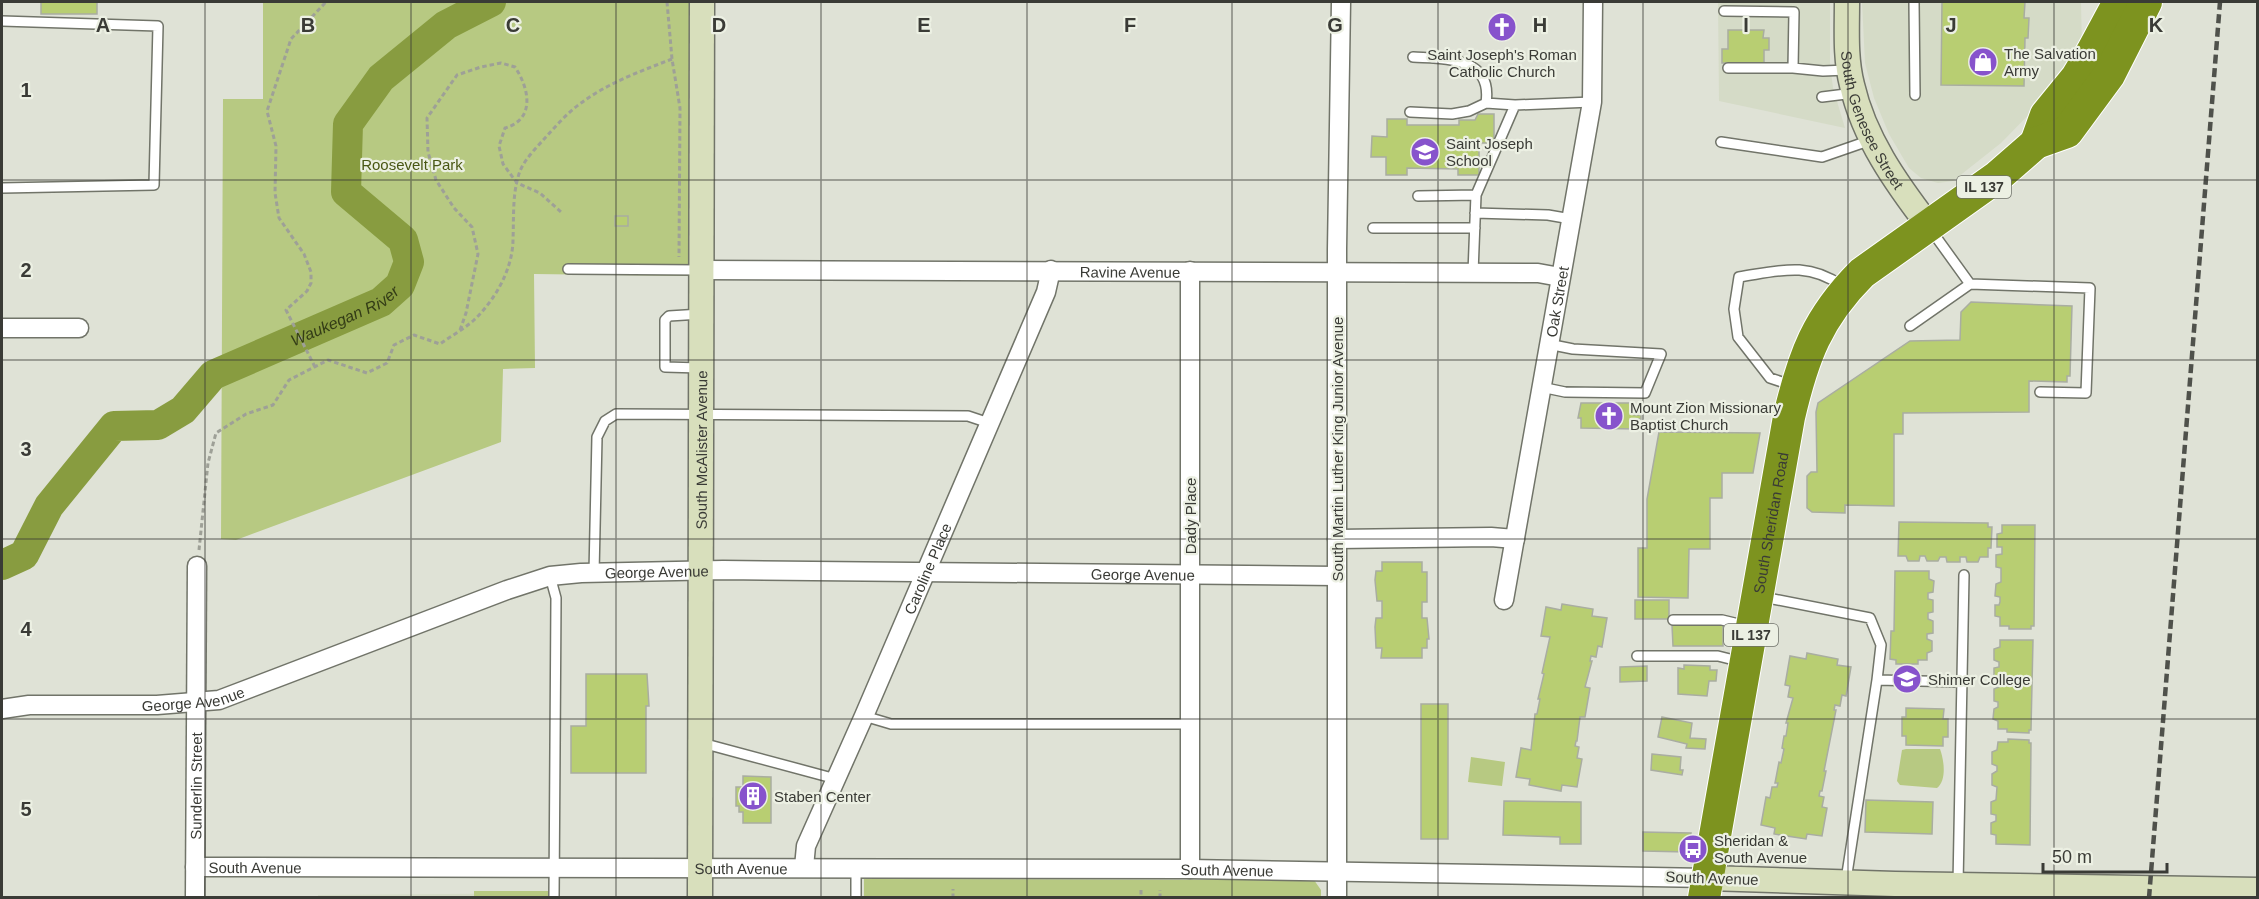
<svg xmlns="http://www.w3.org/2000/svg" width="2259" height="899" viewBox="0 0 2259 899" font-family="Helvetica,sans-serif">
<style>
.built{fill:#d5dbc7}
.green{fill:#b7c982}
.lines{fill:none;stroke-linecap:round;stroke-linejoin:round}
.river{stroke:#889c40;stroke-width:30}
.building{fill:#b8ce72;stroke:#a9ada1;stroke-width:1.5}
.lane-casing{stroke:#717469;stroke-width:12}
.street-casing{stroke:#717469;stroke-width:21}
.secondary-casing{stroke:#717469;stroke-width:27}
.highway-casing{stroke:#fff;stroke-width:34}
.path{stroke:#9ea097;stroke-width:3;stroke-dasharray:4.5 3;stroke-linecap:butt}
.lane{stroke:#fff;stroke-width:9}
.street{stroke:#fff;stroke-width:18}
.secondary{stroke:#d8dfbc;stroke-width:24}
.highway{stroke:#7d931f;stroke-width:32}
.rail{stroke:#4f514b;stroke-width:4.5;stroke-dasharray:9 4.5;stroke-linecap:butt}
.grid{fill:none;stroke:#3a3b36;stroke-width:1.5;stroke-opacity:0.55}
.labels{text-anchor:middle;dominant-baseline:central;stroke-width:4.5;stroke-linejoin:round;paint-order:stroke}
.shield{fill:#ecf0e3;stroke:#6f716a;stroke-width:1.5}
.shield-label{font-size:14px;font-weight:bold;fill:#3a3b36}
.poi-label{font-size:15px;fill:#3a3b36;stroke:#ecf0e3;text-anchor:start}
.street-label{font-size:15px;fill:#3a3b36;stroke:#ecf0e3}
.park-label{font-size:15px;fill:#495714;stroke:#ecf0e3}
.water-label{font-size:16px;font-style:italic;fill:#333c16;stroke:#ecf0e3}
.grid-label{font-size:20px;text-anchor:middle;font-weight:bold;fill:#3a3b36;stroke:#ecf0e3;stroke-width:4.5;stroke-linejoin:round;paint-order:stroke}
</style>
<rect width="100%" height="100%" fill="#dfe2d6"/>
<path class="built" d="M1718 2H1830V63L1833 88 1845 128 1719 101Z
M1862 2H2081L2082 50 2052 91 2001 143 1953 181 1938 183 1921 178 1909 168 1889 134 1874 98 1865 63Z
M557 893V897L318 898V895Z"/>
<path class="green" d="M263 2H690V276L534 274 535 368 503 369 501 442 236 540 221 539 223 99H263Z
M1906 749H1940C1944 760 1947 780 1937 788L1900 785 1897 781 1902 750Z
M1471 757 1505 762 1502 786 1468 782Z
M864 879 1314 880 1321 890V897L864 898Z
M474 891H549V897H474Z"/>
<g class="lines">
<path class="river" id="s1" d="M2 565 24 555 49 506 114 426 158 425 183 410 213 375 381 302 400 285 409 262 403 240 346 192 348 124 381 78 446 25 491 2"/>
</g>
<path class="building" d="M41 2H97V14H41Z
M1942 2H2025L2024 18H2029L2028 38H2025L2024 86 1941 85Z
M1728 30H1764L1763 38H1769V50H1764V63H1722V49H1728Z
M1478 114H1494V143H1479V175H1458V169L1407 168V175H1386V157H1371L1372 136 1387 137V119H1407V125H1459V120H1475Z
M615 216H628V226H615Z
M1971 302 2072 306 2070 376H2067V382L2029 381V412L1903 413V434H1894V506L1845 505V513L1812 512 1807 508V476L1811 472H1817L1816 412 1818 403 1910 341 1960 340 1961 312Z
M1581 403H1634V415H1641V419H1635V429L1581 428V418H1578Z
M1659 432 1760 433 1753 473H1722V498H1710V549H1689L1688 598 1638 597V548H1647V499Z
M1899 522 1988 523V527H1992L1991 548H1988V557H1980L1978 562H1967L1966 557H1960V562H1947L1946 557H1940L1938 561H1927L1925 556H1920L1919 561H1908L1906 556H1898Z
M2002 525H2035L2034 626H2031V629H2009V626H2000V617L1995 616V605H1999L2000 602V597L1995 596 1996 584 2001 582V568L1996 567V555L2002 554V547H1997V534L2002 533Z
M1382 562H1422V572H1427V602H1422V618H1427L1429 639H1427V648H1422V658H1381L1382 648H1376L1375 627 1376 618H1382V601H1377L1375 580 1376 571H1382Z
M1895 571H1929V579L1934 581 1933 592 1928 593V599L1933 600V612L1928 613V619L1933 621V633L1927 634V639L1932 641V651L1927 653V660H1918V664H1896V660L1890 659 1891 631H1894Z
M1635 600H1669V619H1635Z
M1562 604 1593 609 1592 616 1607 618 1602 647 1598 646 1596 657 1591 656 1590 661H1592L1585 687 1590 688 1585 717H1580L1577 741H1576L1575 746 1579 747 1577 758 1582 759 1577 787 1562 785 1561 791 1529 785 1530 779 1516 777 1521 748 1531 750 1535 714H1537L1540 699H1538L1544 674 1542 673 1550 637 1541 636 1546 607 1561 610Z
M1672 625H1723V646H1673Z
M2000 640H2033L2031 730H2029V733L2007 732V729H1998V721L1993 719 1994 709 1998 707V702L1994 701V689L1999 687V681L1994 680V668L1999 667V662L1994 660V649L2000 647Z
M1807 653 1838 659 1837 665 1851 667 1846 696 1842 695 1840 706 1835 705 1834 710H1836L1824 771H1826L1822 791H1820L1819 796 1824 797 1822 807 1827 808 1822 836 1807 834 1806 839 1774 834 1775 828 1761 825 1766 797 1770 798 1772 787H1777L1778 783H1775L1779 762 1781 763 1784 749 1782 748 1784 736H1786L1788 723H1786L1793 698 1788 697 1790 686 1785 685 1790 656 1806 659Z
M1684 665 1710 666V670H1717L1716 681H1709L1707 696 1678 694V668L1684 669Z
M1647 666V681L1620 682V667Z
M586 674H647L649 706H646V773H571V726H586Z
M1421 704H1448V839H1421Z
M1906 708 1944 709 1943 719H1948V737H1943V746L1906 745V736H1902V717H1906Z
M1662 717 1692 723 1690 738 1706 739 1705 749 1686 748 1687 744 1658 737Z
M2008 739 2029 740V743H2031L2030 845 1996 844V835L1991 834V823L1996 821V815L1991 814V802L1996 800 1997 787 1992 785V774L1997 771V766L1992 764V752L1997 750 1998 742H2008Z
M1652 754 1681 757 1680 770H1683L1682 775 1651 770Z
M743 776 771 777V823H743V812H739V806H736V787H743Z
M1866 800 1933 802 1932 834 1865 832Z
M1504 801 1581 802V844H1560V837L1503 835Z
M1643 832 1691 833 1687 852 1643 851Z"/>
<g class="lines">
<g class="lane-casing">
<path id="lane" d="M1914 2 1915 95
M1724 11 1794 12 1793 68
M2 21 158 26 154 185 2 188
M1413 57C1445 59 1493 56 1486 103
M1728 68H1793L1823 71 1847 70
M1822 97 1854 93
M1410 112 1452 114 1469 111 1486 103 1515 105 1592 102
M1721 142 1822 157 1871 140
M1418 196 1476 195
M1475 213 1548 215 1571 219
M1373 228H1475
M1931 230 1970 284
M568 269 700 270
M1473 273 1476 195 1515 105
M1910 326 1970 284 2090 288 2086 393 2040 392
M700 368 665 367V320L669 316 701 314
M1794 386 1770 378 1738 337 1734 309 1739 277C1779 271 1807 261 1842 286
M1541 387 1565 392 1645 393 1661 354 1573 349 1548 344
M594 573 597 437 605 421 616 414 968 416 989 423
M550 576 556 598 554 898
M1763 597 1870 618 1881 645 1877 680
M1673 620H1722L1747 626
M1637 656H1718L1742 662
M864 716 891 724H1190
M702 743 836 779
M1846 880 1877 680 1963 682
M1958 884 1964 575
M856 898V868"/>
</g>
<g class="street-casing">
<g id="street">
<path id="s2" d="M701 270 1538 273 1560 277"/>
<path d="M1190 271V869"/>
<path d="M2 328H79"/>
<path d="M1337 539 1491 537 1515 539"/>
<path id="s3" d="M1504 600 1592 102 1593 2"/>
<path id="s4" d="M2 709 29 705H157L219 700 507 590 550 576 581 573 723 570 1336 576"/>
<path id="s5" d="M195 867 1190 869 1708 878"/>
<path id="s6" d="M804 867 806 846 864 716 1046 292 1051 270"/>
<path id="s7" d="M195 898 197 566"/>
<path d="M1337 898V249L1341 2"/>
</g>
</g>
<g class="secondary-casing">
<g id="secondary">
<path id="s8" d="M1847 2C1847 29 1845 58 1852 85 1864 138 1896 183 1929 226"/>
<path d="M1708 878 1895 884 2258 890"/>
<path id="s9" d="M700 898 702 2"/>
</g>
</g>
<g class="highway-casing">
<g id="highway">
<path d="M2036 143 2046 115 2077 77 2092 52 2119 2"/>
<path id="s10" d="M1704 898 1789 417C1803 357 1817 318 1862 273L1997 177 2036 143 2067 132 2109 75 2146 2"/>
</g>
</g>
<path class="path" d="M667 2 672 59 680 108 679 257
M460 330 466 313 478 254 472 227 454 208 436 180 428 152 427 118 457 75 481 67 501 63 515 67C529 88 536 119 505 128L499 146 503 164 517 183 540 193 561 212
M315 367 286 310 307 291 311 283V272L304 254 279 218 275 193 276 146 267 111 291 39 326 2
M199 550 208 463 216 433 246 414 273 405 289 380 328 360 367 373 387 363 394 345 414 335 440 344C451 336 464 329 474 320 495 300 513 269 513 239 514 216 512 193 520 171 525 159 536 148 545 138 556 126 567 113 581 103 608 83 641 71 672 59
M1141 890V898
M953 898V889
M1160 898V890"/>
<use href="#lane" class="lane"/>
<use href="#street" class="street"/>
<use href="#secondary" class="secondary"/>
<use href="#highway" class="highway"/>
<path class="rail" d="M2149 898 2220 2"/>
</g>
<path class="grid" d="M205 2V898M411 2V898M616 2V898M821 2V898M1027 2V898M1232 2V898M1438 2V898M1643 2V898M1848 2V898M2054 2V898M2 180H2258M2 360H2258M2 539H2258M2 719H2258"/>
<defs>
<g id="church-disc" transform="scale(1.5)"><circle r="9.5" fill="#8753cc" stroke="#ecf0e3"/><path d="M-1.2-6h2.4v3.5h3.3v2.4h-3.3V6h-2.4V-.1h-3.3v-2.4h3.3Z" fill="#fff"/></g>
<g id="shop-disc" transform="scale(1.5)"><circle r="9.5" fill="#8753cc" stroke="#ecf0e3"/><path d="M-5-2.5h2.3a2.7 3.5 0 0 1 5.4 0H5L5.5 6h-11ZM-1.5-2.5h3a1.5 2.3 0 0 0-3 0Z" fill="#fff"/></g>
<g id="school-disc" transform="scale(1.5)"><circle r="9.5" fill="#8753cc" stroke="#ecf0e3"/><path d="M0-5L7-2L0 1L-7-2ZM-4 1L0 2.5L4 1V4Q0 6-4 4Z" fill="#fff"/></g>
<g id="building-disc" transform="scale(1.5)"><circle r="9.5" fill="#8753cc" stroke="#ecf0e3"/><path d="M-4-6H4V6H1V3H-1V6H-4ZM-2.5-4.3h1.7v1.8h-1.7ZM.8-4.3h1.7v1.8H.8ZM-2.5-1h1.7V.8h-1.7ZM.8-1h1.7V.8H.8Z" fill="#fff"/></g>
<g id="bus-disc" transform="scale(1.5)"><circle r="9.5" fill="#8753cc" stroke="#ecf0e3"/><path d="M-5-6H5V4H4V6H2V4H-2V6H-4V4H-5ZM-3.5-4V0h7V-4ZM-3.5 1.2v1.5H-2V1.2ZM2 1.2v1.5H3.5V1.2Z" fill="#fff"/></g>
</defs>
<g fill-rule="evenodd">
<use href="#church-disc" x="1502" y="27"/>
<use href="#shop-disc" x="1983" y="62"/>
<use href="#school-disc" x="1425" y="152"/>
<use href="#church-disc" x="1609" y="416"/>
<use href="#school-disc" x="1907" y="679"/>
<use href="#building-disc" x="753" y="796"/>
<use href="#bus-disc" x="1693" y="849"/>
</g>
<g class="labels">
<g class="shield">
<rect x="1957" y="176" width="54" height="22" rx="4.5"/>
<rect x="1724" y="624" width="54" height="22" rx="4.5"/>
</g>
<g class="shield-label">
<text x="1984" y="187">IL 137</text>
<text x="1751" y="635">IL 137</text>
</g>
<g class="poi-label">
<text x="2004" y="53">The Salvation<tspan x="2004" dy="17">Army</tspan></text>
<text x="1502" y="54" text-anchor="middle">Saint Joseph's Roman<tspan x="1502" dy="17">Catholic Church</tspan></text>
<text x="1446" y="143">Saint Joseph<tspan x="1446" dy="17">School</tspan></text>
<text x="1630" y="407">Mount Zion Missionary<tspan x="1630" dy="17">Baptist Church</tspan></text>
<text x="1928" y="679">Shimer College</text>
<text x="774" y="796">Staben Center</text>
<text x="1714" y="840">Sheridan &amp;<tspan x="1714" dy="17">South Avenue</tspan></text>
</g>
<g class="street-label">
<text stroke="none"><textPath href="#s8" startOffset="123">South Genesee Street</textPath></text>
<text stroke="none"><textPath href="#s2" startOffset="429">Ravine Avenue</textPath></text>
<text stroke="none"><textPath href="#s3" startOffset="303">Oak Street</textPath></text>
<text transform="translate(1337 449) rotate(-90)">South Martin Luther King Junior Avenue</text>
<text stroke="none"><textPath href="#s9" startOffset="448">South McAlister Avenue</textPath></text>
<text transform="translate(1190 516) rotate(-90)">Dady Place</text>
<text stroke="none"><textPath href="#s10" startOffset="381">South Sheridan Road</textPath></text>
<text stroke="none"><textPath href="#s6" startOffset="324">Caroline Place</textPath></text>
<text stroke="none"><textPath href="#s4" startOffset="678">George Avenue</textPath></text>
<text stroke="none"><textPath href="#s4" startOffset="1164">George Avenue</textPath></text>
<text stroke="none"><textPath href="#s4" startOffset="192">George Avenue</textPath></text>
<text stroke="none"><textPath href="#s7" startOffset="112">Sunderlin Street</textPath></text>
<text stroke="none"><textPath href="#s5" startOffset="60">South Avenue</textPath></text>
<text stroke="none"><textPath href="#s5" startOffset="546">South Avenue</textPath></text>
<text stroke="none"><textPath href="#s5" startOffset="1032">South Avenue</textPath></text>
<text transform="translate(1712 878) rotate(2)">South Avenue</text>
</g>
<g class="park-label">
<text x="412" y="164">Roosevelt Park</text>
</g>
<g class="water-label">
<text stroke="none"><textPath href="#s1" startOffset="446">Waukegan River</textPath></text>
</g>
</g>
<g class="grid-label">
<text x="103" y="32">A</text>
<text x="308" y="32">B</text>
<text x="513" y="32">C</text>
<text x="719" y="32">D</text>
<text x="924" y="32">E</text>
<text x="1130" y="32">F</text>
<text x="1335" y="32">G</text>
<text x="1540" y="32">H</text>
<text x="1746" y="32">I</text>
<text x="1951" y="32">J</text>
<text x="2156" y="32">K</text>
<text x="26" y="97">1</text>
<text x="26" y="277">2</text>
<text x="26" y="456">3</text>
<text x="26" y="636">4</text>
<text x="26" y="816">5</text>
</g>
<rect width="2259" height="899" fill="none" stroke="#3a3b36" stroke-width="6"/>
<path d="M2043 863v9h124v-9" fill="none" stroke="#3a3b36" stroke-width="3"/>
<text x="2052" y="863" font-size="18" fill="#3a3b36" stroke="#ecf0e3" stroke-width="4.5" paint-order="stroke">50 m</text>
</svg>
